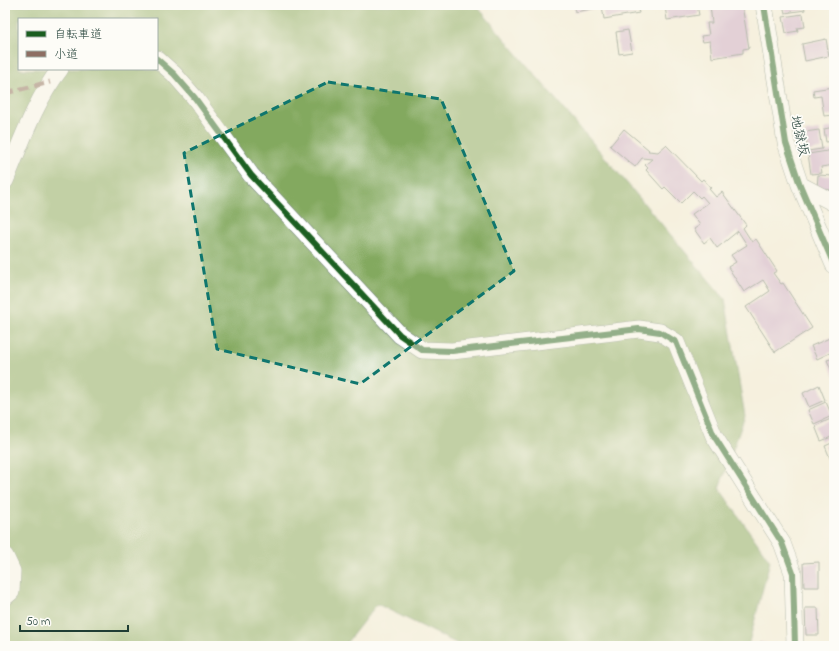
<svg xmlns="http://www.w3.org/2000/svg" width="839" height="651" viewBox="0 0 839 651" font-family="'Indie Flower','Klee One',sans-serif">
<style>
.forest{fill:#83a95f;stroke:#51734a;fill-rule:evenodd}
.building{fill:#cca9cd}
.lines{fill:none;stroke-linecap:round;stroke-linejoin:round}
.minor-casing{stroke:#6a7c70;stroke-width:18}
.minor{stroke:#fff;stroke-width:17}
.quiet{stroke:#8d6e63;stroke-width:5;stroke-dasharray:10 5;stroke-linecap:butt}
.cycleway-casing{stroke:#fdfcf7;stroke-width:8}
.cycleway{stroke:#1b5e20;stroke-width:6}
.marked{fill:none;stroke:#0f766e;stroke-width:3;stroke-dasharray:8 5;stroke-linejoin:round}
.labels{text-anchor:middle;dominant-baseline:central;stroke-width:3.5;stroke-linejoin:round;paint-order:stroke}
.street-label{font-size:14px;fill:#1f3d34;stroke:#fdfcf7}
</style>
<rect width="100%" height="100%" fill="#fdfcf7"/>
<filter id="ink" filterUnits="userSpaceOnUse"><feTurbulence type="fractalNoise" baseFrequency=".025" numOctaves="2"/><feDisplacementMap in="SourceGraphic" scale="8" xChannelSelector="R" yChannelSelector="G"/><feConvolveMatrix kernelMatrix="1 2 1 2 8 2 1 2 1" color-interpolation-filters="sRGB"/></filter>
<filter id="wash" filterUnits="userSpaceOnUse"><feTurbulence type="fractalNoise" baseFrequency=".012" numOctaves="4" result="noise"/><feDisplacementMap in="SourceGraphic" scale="16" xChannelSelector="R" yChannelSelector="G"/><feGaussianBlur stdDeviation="0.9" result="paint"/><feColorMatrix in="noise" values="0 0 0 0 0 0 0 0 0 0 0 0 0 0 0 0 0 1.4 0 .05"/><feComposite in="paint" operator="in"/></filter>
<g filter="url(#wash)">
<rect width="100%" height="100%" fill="#f5f0de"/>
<path class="forest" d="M5 5H476L725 299 745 416 719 488 770 561 748 646H462L377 604 344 646H5ZM19 19H157V69H19Z"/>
<g id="blocks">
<path class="building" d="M574 5H596L597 8 575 12Z
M602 5H637L639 13 604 19Z
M649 5H697L699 15 667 20 665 6 649 9Z
M710 5H742L749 48 743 49V53L712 58 710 41 703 42 701 36 709 35 707 23H712Z
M783 5H804L805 10 785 13Z
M803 14 805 27 797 28 798 31 786 33 783 17Z
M628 30 632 52 619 54 616 32Z
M826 39 829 56 805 61 802 44Z
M833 87 834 115 824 116 821 96 814 97 813 90Z
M834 127V141L826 142 824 129Z
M624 129 649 150 648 151 658 152 666 145 701 181 703 179 711 188 709 189 716 197 722 192 746 225 743 228 752 242 756 239 777 271 773 273 781 284 783 283 812 328 775 352 746 307 770 291 763 280 744 292 728 267 736 262 731 255 747 245 738 231 717 248 710 238 704 243 694 229 700 225 692 214 708 203 702 196 700 198 693 191 681 203 665 187 663 189 646 170 648 168 645 165 652 159 642 158 635 167 610 146Z
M819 130 822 149 808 151 805 132Z
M834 150V165L821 167 822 173 811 174 808 154Z
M818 175 833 176 832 190 817 189Z
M832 337 834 342V351L817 359 811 346Z
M834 358V376L827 360Z
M819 385 825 400 809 407 803 393Z
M826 402 832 416 814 424 808 410Z
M833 418 834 436 821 441 815 426Z
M834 442V462L832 463 825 446Z
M819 562V587H804L803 563Z
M805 608H818L819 635H806Z
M760 642 776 645V646H759Z"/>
</g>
</g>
<g filter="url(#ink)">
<use href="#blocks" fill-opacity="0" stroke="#6a7c70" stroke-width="1"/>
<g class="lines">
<g class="minor-casing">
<path id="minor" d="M764 5 786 143 800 185 834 265
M157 59 174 74 195 98 251 175 400 335 422 350 452 351 639 329 660 332 676 342 714 436 782 543 793 573 795 646
M5 181C21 143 35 101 60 69
M800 185 834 203
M5 556 12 571 11 592 5 597"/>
</g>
<use href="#minor" class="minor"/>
<path class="quiet" d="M5 93 50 82"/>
<g class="cycleway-casing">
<path id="cycleway" d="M764 5 786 143 800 185 834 265
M157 59 174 74 195 98 251 175 400 335 422 350 452 351 639 329 660 332 676 342 714 436 782 543 793 573 795 646"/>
</g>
<use href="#cycleway" class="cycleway"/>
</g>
</g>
<path d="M0 0H839V651H0ZM328 82 441 99 514 271 360 384 217 349 184 153Z" fill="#f5f0de" fill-opacity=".55" fill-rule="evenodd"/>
<path class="marked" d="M328 82 441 99 514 271 360 384 217 349 184 153Z"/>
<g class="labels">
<g class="street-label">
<text transform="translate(799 136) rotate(77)">地獄坂</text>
</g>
</g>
<rect width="839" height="651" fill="none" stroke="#fdfcf7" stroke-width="20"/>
<rect x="18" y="18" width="140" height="52" fill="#fdfcf7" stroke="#a4b0a9"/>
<rect x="26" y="31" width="20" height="6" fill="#1b5e20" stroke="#a4b0a9"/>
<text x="54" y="38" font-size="12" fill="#1f3d34">自転車道</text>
<rect x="26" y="51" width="20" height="6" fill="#8d6e63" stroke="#a4b0a9"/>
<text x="54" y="58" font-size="12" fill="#1f3d34">小道</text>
<path d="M20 625v6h108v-6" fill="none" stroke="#1f3d34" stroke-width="2"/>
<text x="26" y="625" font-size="12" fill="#1f3d34" stroke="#fdfcf7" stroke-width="3" paint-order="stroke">50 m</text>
</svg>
